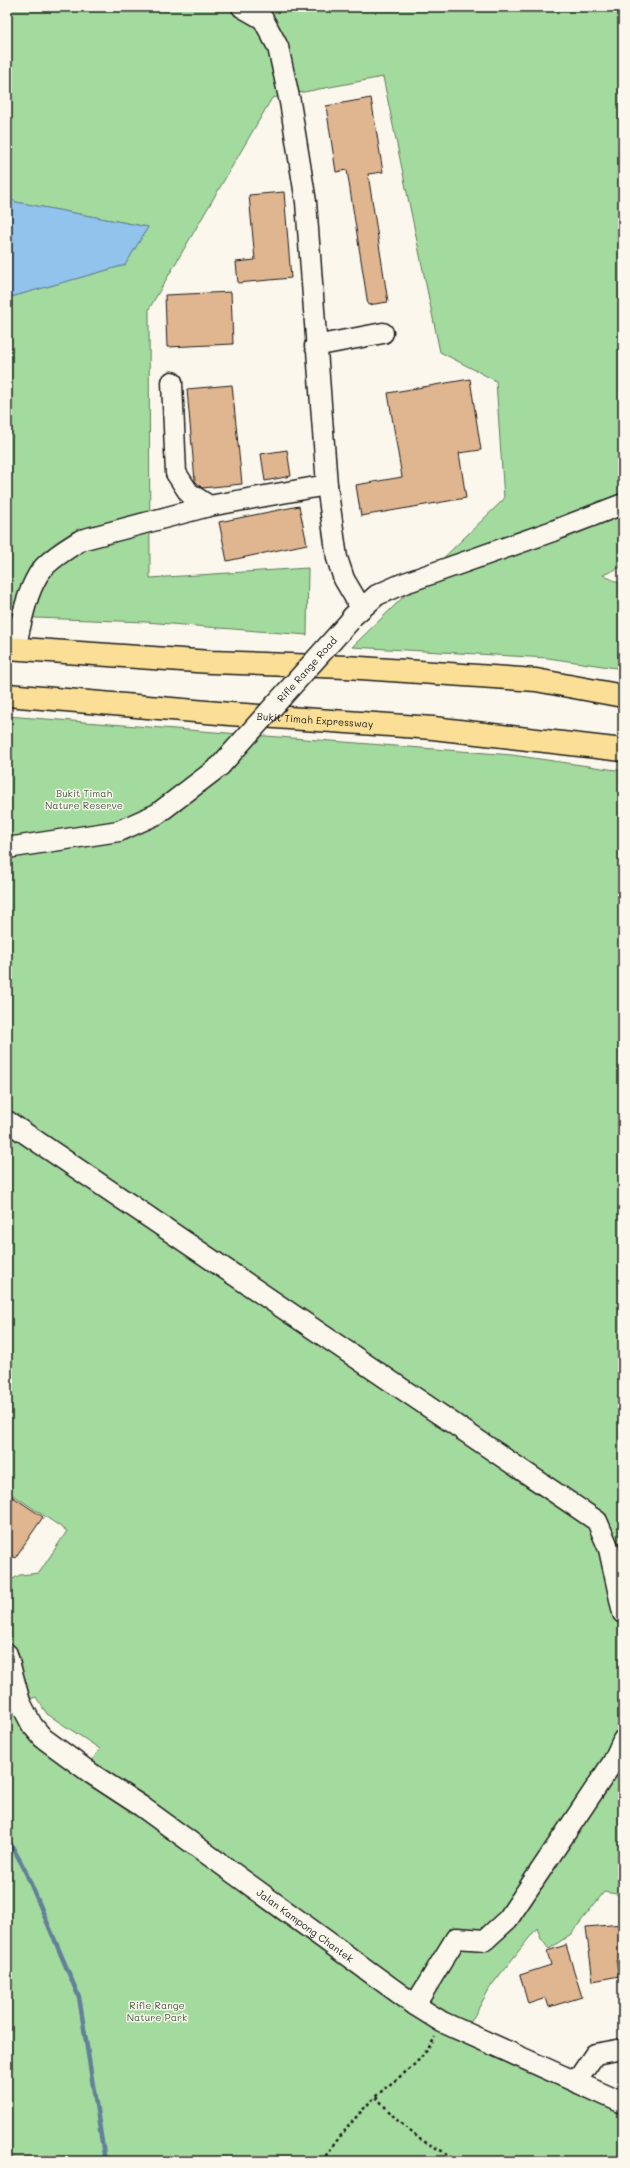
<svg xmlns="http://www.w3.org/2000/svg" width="630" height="2168" viewBox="0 0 630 2168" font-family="Mali,sans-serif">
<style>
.green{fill:#a3da9e;stroke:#607b5d}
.water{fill:#91c3ed;stroke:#628099}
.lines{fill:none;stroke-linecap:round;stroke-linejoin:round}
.stream{stroke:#628099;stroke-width:4.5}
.building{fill:#e0b690;stroke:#1c1c1c}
.minor-casing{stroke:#1c1c1c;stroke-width:23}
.highway-casing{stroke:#1c1c1c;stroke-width:25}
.path{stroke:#1c1c1c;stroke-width:2.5;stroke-dasharray:3 3;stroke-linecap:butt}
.minor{stroke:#fbf7ec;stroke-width:20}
.highway{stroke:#fbdf96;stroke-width:22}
.minor-bridge-casing{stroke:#1c1c1c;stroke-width:23;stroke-linecap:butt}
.minor-bridge{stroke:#fbf7ec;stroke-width:20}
.labels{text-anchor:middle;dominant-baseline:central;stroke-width:3;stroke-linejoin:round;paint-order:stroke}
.street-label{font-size:10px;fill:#1c1c1c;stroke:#fbf7ec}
.park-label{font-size:10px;fill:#4b5e4a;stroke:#fbf7ec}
</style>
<rect width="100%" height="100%" fill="#fbf7ec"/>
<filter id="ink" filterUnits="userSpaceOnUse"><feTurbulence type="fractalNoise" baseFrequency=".025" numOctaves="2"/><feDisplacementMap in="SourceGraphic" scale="8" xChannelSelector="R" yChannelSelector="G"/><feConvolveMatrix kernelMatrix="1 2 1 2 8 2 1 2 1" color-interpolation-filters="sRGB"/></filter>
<g filter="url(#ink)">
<path class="green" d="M7 7H623V566L603 575 623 585V669L548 658 352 647 504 499 496 381 440 352 383 77 272 98 149 309 150 578 308 568 307 635 146 622 7 617V298L125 265 148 227 16 202 7 197Z
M7 716 512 755 623 771V1895L604 1892 571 1934 549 1949 541 1939 537 1928 491 1986 469 2025 421 1997 90 1763 100 1749 47 1714 36 1697 27 1700 7 1631V1582L20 1575 39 1573 67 1531 7 1491Z
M7 1710 21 1719 137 1810 423 2023 477 2044 623 2112V2161H7Z"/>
<path class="water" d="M7 197 16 202 148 227 125 265 7 298Z"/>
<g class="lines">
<path class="stream" d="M7 1837 24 1868 79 1997 105 2161"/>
</g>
<path class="building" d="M371 98 383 172 368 174 388 302 368 305 347 170 336 172 326 106Z
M284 192 291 278 238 283 236 262 255 260 249 195Z
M231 292 233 344 167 347 165 295Z
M470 379 481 450 459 453 466 498 361 516 356 485 402 477 388 393Z
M232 385 242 484 202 488 195 481 187 389Z
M287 450 291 476 265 481 261 454Z
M299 506 307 544 227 561 219 522Z
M7 1493 43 1517 15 1558 7 1552Z
M623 1924V1959L616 1960 619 1976 593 1981 586 1927Z
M566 1945 582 1997 549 2007 546 1998 528 2004 520 1975 551 1965 547 1951Z"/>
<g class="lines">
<g class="minor-casing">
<g id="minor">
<path d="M242 7 263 19 278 47 290 102 306 202 327 485 337 558 344 579 361 608"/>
<path d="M315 346 383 333"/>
<path d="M172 382 176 473 189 493 209 506"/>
<path d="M352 617 377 595 402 584 553 531 623 504"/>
<path d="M15 649C21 624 25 597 38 575 45 562 68 548 81 540L209 506 327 485"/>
<path d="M7 848 119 831 157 814 220 766"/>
<path d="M7 1121 597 1521 609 1549 623 1613"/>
<path id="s1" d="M7 1654 20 1702 32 1725 43 1738 92 1774 141 1806 415 2005 442 2022 623 2103"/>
<path d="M415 2005 456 1938 485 1940 508 1919 613 1762 623 1740"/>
<path d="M576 2082 595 2054 623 2049"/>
</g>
</g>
<g class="highway-casing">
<g id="highway">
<path d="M7 648 211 662 346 667 536 680 623 696"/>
<path id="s2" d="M7 695 230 714 433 728 623 750"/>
</g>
</g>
<path class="path" d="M376 2097 397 2120 421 2140 461 2161
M322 2161C338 2138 355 2117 375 2097 397 2077 422 2064 435 2037"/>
<use href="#minor" class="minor"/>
<use href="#highway" class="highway"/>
<g class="minor-bridge-casing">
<g id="minor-bridge">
<path id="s3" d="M220 766 350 621"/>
</g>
</g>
<use href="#minor-bridge" class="minor-bridge"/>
</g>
</g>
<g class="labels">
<g class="street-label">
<text stroke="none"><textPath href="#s3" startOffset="130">Rifle Range Road</textPath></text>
<text stroke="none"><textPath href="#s2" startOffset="309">Bukit Timah Expressway</textPath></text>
<text stroke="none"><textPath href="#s1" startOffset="415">Jalan Kampong Chantek</textPath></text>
</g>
<g class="park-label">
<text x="84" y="793">Bukit Timah<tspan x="84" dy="12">Nature Reserve</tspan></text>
<text x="157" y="2005">Rifle Range<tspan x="157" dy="12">Nature Park</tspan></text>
</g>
</g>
<rect width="630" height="2168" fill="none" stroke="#fbf7ec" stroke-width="24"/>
<rect x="12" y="12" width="606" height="2144" fill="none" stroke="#1c1c1c" stroke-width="1.5" filter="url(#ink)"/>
</svg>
